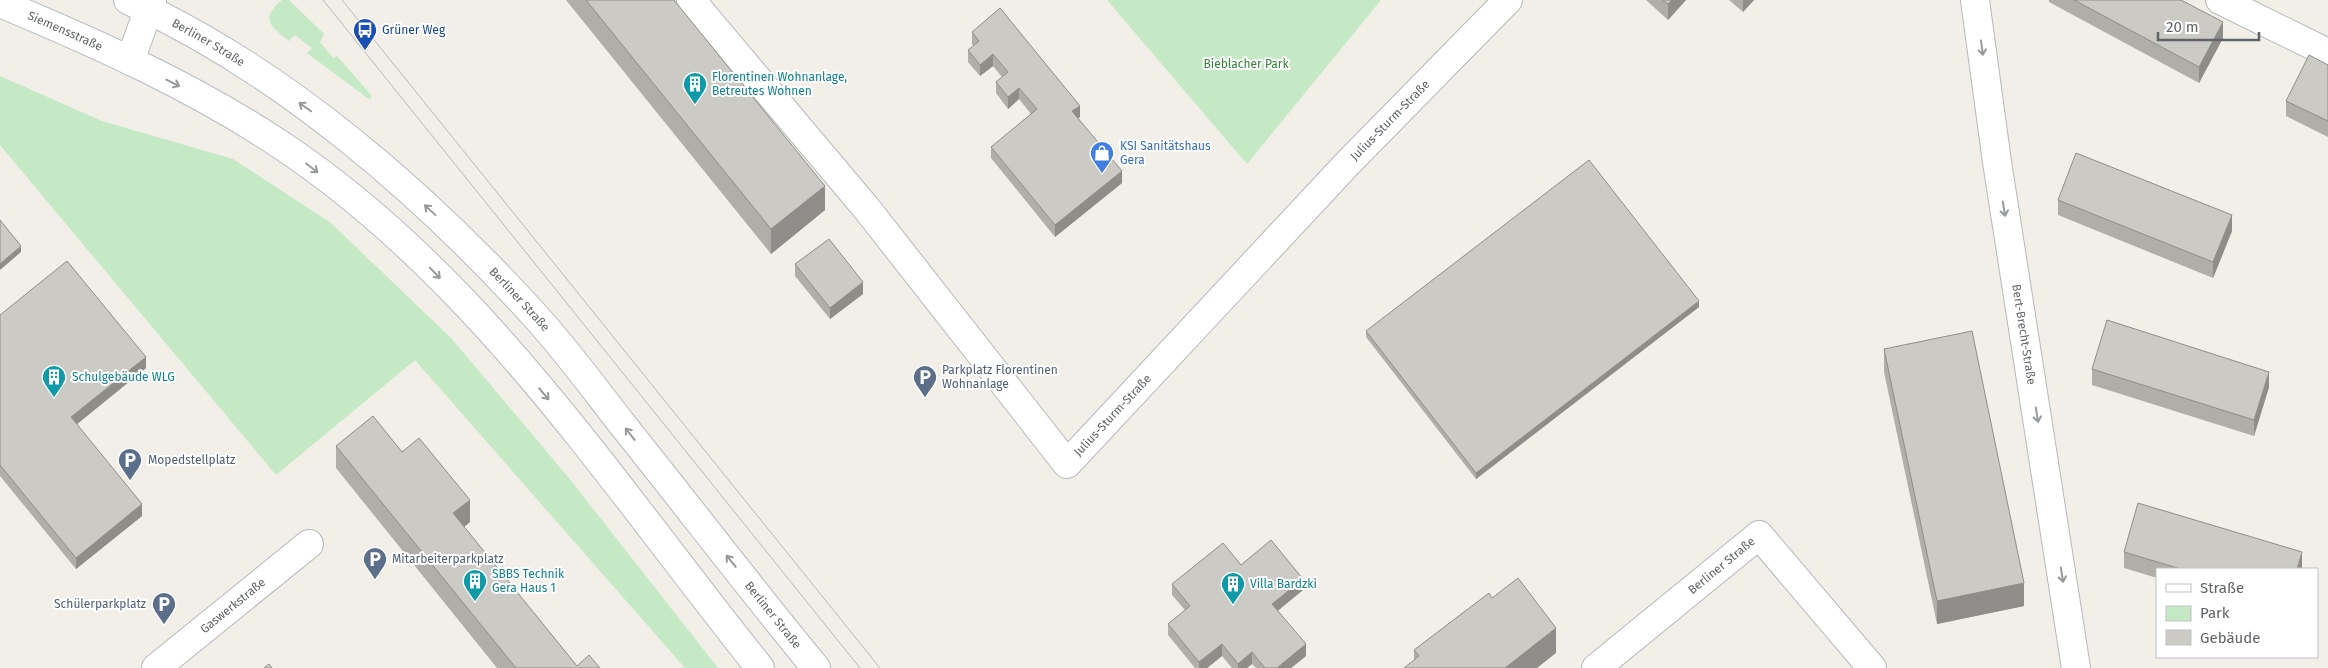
<svg xmlns="http://www.w3.org/2000/svg" width="2328" height="668" viewBox="0 0 2328 668" font-family="'Fira Sans',sans-serif">
<style>
.green{fill:#c5e8c5}
.lines{fill:none;stroke-linecap:round;stroke-linejoin:round}
.street-casing{stroke:#b5b8bc;stroke-width:30}
.secondary-casing{stroke:#b6babf;stroke-width:30}
.street{stroke:#fff;stroke-width:28}
.secondary{stroke:#fff;stroke-width:28}
.tram{stroke:#b6b7b8;stroke-width:1}
.wall{fill:#afaea9}
.shaded-wall{fill:#8f8d8a}
.building{fill:#cccac5;stroke:#8f8d8a}
.oneway{stroke:#979a9d}
.labels{text-anchor:middle;dominant-baseline:central;stroke-width:4;stroke-linejoin:round;paint-order:stroke}
.transit-label{font-size:12px;fill:#164399;stroke:#fff;text-anchor:start}
.street-label{font-size:12px;fill:#5f6368;stroke:#fff}
.park-label{font-size:12px;fill:#348238;stroke:#fff}
.culture-label{font-size:12px;fill:#0d838f;stroke:#fff;text-anchor:start}
.shop-label{font-size:12px;fill:#366cbe;stroke:#fff;text-anchor:start}
.service-label{font-size:12px;fill:#4e5e75;stroke:#fff;text-anchor:start}
</style>
<rect width="100%" height="100%" fill="#f1efe8"/>
<path class="green" d="M282 0H289L324 34 320 42 333 58 337 56 372 96 370 100 307 53 312 48 295 35 289 41C271 27 259 19 282 0Z
M1107 0H1381L1247 164Z
M0 76 102 121 233 159 331 223 452 339 568 477 718 668H685L415 360 276 475 0 145Z"/>
<g class="lines">
<g class="street-casing">
<g id="street">
<path id="s1" d="M691 0 867 209 1067 464 1347 164 1508 0"/>
<path id="s2" d="M1975 0 1997 162 2076 668"/>
<path d="M2220 0 2328 53"/>
<path id="s3" d="M156 668 309 544"/>
<path id="s4" d="M1596 668 1759 535 1872 668"/>
</g>
</g>
<g class="secondary-casing">
<g id="secondary">
<path id="s5" d="M128 0C282 70 424 193 537 318 567 351 594 388 622 424 687 505 750 588 816 668"/>
<path id="s6" d="M0 3C96 43 194 87 281 145 480 277 613 485 760 668"/>
<path d="M130 61 152 0"/>
</g>
</g>
<use href="#street" class="street"/>
<use href="#secondary" class="secondary"/>
<path class="tram" d="M323 0 860 668
M342 0 880 668"/>
</g>
<path class="wall" d="M566 0H674L825 210 771 254Z
M1646 0H1686L1668 20Z
M1729 0H1754L1743 12Z
M2049 0H2181L2223 38 2199 83 2049 2Z
M972 32 1080 117 1078 118 1122 183 1055 237 991 158V147L1031 114 1019 99 1008 109 996 93V82L1002 77 993 66 980 76 968 62V50L974 46 972 44Z
M2328 65V137L2286 116V101Z
M2058 200 2232 231 2213 278 2058 215Z
M795 264 863 294 830 319 795 276Z
M1699 307 1476 479 1366 337V331Z
M0 315 146 368 77 424 142 516 76 569 0 476Z
M1884 349 2024 606 1937 624 1884 372Z
M2092 369 2269 387 2254 436 2092 385Z
M336 446 402 452 470 522 464 527 577 666 600 668H497L336 468Z
M2124 552 2302 568V569H2157V578L2124 568Z
M1241 565 1303 590 1278 611 1306 656 1291 668H1256L1252 664 1247 668H1232L1222 656 1207 668H1195L1168 635V624L1185 610 1172 595V584Z
M1492 598 1556 653 1414 660V650Z"/>
<path class="shaded-wall" d="M1672 0H1686L1668 20V4Z
M1743 0H1754L1743 12Z
M2223 22V38L2199 83V67Z
M993 54V66L980 76V65Z
M1019 88V99L1008 109V97Z
M1080 106V117L1072 123V111Z
M1122 171V183L1055 237V225Z
M825 186V210L771 254V229Z
M2232 215V231L2213 278V262Z
M21 246V252L0 270V264Z
M863 282V294L830 319V308Z
M1699 301V307L1476 479V473Z
M146 357V368L71 429V417Z
M2269 372V387L2254 436V420Z
M470 500V522L453 536V513Z
M142 504V516L76 569V558Z
M2302 552V569H2297Z
M1303 579V590L1272 615V604Z
M2024 583V606L1937 624V601Z
M1556 628V653L1537 668H1505Z
M1222 644V656L1207 668H1199V662Z
M1306 644V656L1291 668H1277Z
M1252 652V664L1247 668H1238V664Z"/>
<path class="building" d="M586 0H674L825 186 771 229Z
M1663 0H1672L1668 4Z
M2074 0H2181L2223 22 2199 67Z
M1000 8 1080 106 1072 111 1122 171 1055 225 991 147 1037 109 1019 88 1008 97 996 82 1008 72 993 54 980 65 968 50 979 41 972 32Z
M2309 55 2328 65V121L2286 101Z
M2076 153 2232 215 2213 262 2058 200Z
M1589 160 1699 301 1476 473 1366 331Z
M0 220 21 246 0 264Z
M829 239 863 282 830 308 795 264Z
M67 261 146 357 71 417 142 504 76 558 0 465V315Z
M2107 320 2269 372 2254 420 2092 369Z
M1972 331 2024 583 1937 601 1884 349Z
M373 416 402 452 419 438 470 500 453 513 577 666 589 655 600 668H516L336 446Z
M2138 503 2302 552 2297 569H2181L2124 552Z
M1271 540 1303 579 1272 604 1306 644 1277 668H1265L1252 652 1238 664 1222 644 1199 662 1168 624 1190 606 1172 584 1223 543 1241 565Z
M1518 578 1556 628 1505 668H1404L1419 656 1414 650 1489 593 1492 598Z
M269 664 272 668H264Z"/>
<defs><path id="oneway-shaft" d="M-6 0H5M1.5-3L5.5 0L1.5 3" fill="none" stroke-width="1.6" stroke-linecap="round" stroke-linejoin="round" transform="scale(1.25)"/></defs>
<g class="oneway">
<use href="#oneway-shaft" transform="translate(1982 48) rotate(82)"/>
<use href="#oneway-shaft" transform="translate(173 83) rotate(27)"/>
<use href="#oneway-shaft" transform="translate(305 107) rotate(-145)"/>
<use href="#oneway-shaft" transform="translate(312 168) rotate(37)"/>
<use href="#oneway-shaft" transform="translate(2004 209) rotate(81)"/>
<use href="#oneway-shaft" transform="translate(430 210) rotate(-137)"/>
<use href="#oneway-shaft" transform="translate(435 273) rotate(46)"/>
<use href="#oneway-shaft" transform="translate(544 394) rotate(50)"/>
<use href="#oneway-shaft" transform="translate(2037 415) rotate(81)"/>
<use href="#oneway-shaft" transform="translate(630 434) rotate(-128)"/>
<use href="#oneway-shaft" transform="translate(731 561) rotate(-129)"/>
<use href="#oneway-shaft" transform="translate(2062 575) rotate(81)"/>
</g>
<defs>
<g id="bus-pin" transform="scale(1.25)"><path d="M0 17L-7.5 6A9.5 9.5 0 1 1 7.5 6Z" fill="#1a4fb4" stroke="#fff"/><path d="M-5-6H5V4H4V6H2V4H-2V6H-4V4H-5ZM-3.5-4V0h7V-4ZM-3.5 1.2v1.5H-2V1.2ZM2 1.2v1.5H3.5V1.2Z" fill="#fff"/></g>
<g id="building-pin" transform="scale(1.25)"><path d="M0 17L-7.5 6A9.5 9.5 0 1 1 7.5 6Z" fill="#0f9aa8" stroke="#fff"/><path d="M-4-6H4V6H1V3H-1V6H-4ZM-2.5-4.3h1.7v1.8h-1.7ZM.8-4.3h1.7v1.8H.8ZM-2.5-1h1.7V.8h-1.7ZM.8-1h1.7V.8H.8Z" fill="#fff"/></g>
<g id="shop-pin" transform="scale(1.25)"><path d="M0 17L-7.5 6A9.5 9.5 0 1 1 7.5 6Z" fill="#3f7fe0" stroke="#fff"/><path d="M-5-2.5h2.3a2.7 3.5 0 0 1 5.4 0H5L5.5 6h-11ZM-1.5-2.5h3a1.5 2.3 0 0 0-3 0Z" fill="#fff"/></g>
<g id="parking-pin" transform="scale(1.25)"><path d="M0 17L-7.5 6A9.5 9.5 0 1 1 7.5 6Z" fill="#5c6f8a" stroke="#fff"/><path d="M-3.5-5.5H1a3.5 3.5 0 0 1 0 7H-1V5.5H-3.5ZM-1-3.4V-.6H.8a1.4 1.4 0 0 0 0-2.8Z" fill="#fff"/></g>
</defs>
<g fill-rule="evenodd">
<use href="#bus-pin" x="365" y="30"/>
<use href="#building-pin" x="695" y="84"/>
<use href="#shop-pin" x="1102" y="153"/>
<use href="#building-pin" x="54" y="377"/>
<use href="#parking-pin" x="925" y="377"/>
<use href="#parking-pin" x="130" y="460"/>
<use href="#parking-pin" x="375" y="559"/>
<use href="#building-pin" x="475" y="581"/>
<use href="#building-pin" x="1233" y="584"/>
<use href="#parking-pin" x="164" y="604"/>
</g>
<g class="labels">
<g class="transit-label">
<text x="382" y="30">Grüner Weg</text>
</g>
<g class="street-label">
<text stroke="none"><textPath href="#s6" startOffset="71">Siemensstraße</textPath></text>
<text stroke="none"><textPath href="#s5" startOffset="91">Berliner Straße</textPath></text>
<text stroke="none"><textPath href="#s1" startOffset="1069">Julius-Sturm-Straße</textPath></text>
<text stroke="none"><textPath href="#s5" startOffset="496">Berliner Straße</textPath></text>
<text stroke="none"><textPath href="#s2" startOffset="338">Bert-Brecht-Straße</textPath></text>
<text stroke="none"><textPath href="#s1" startOffset="664">Julius-Sturm-Straße</textPath></text>
<text stroke="none"><textPath href="#s4" startOffset="162">Berliner Straße</textPath></text>
<text stroke="none"><textPath href="#s3" startOffset="99">Gaswerkstraße</textPath></text>
<text stroke="none"><textPath href="#s5" startOffset="901">Berliner Straße</textPath></text>
</g>
<g class="park-label">
<text x="1246" y="64">Bieblacher Park</text>
</g>
<g class="culture-label">
<text x="712" y="77">Florentinen Wohnanlage,<tspan x="712" dy="14">Betreutes Wohnen</tspan></text>
<text x="72" y="377">Schulgebäude WLG</text>
<text x="492" y="574">SBBS Technik<tspan x="492" dy="14">Gera Haus 1</tspan></text>
<text x="1250" y="584">Villa Bardzki</text>
</g>
<g class="shop-label">
<text x="1120" y="146">KSI Sanitätshaus<tspan x="1120" dy="14">Gera</tspan></text>
</g>
<g class="service-label">
<text x="942" y="370">Parkplatz Florentinen<tspan x="942" dy="14">Wohnanlage</tspan></text>
<text x="148" y="460">Mopedstellplatz</text>
<text x="392" y="559">Mitarbeiterparkplatz</text>
<text x="146" y="604" text-anchor="end">Schülerparkplatz</text>
</g>
</g>
<rect x="2156" y="568" width="162" height="90" fill="#ffffff" stroke="#bfc1c3"/>
<rect x="2166" y="584" width="25" height="8" fill="#ffffff" stroke="#bfc1c3"/>
<text x="2200" y="593" font-size="15" fill="#5f6368">Straße</text>
<rect x="2166" y="606" width="25" height="15" fill="#c5e8c5" stroke="#bfc1c3"/>
<text x="2200" y="618" font-size="15" fill="#5f6368">Park</text>
<rect x="2166" y="630" width="25" height="15" fill="#cccac5" stroke="#bfc1c3"/>
<text x="2200" y="643" font-size="15" fill="#5f6368">Gebäude</text>
<path d="M2158 32v8h101v-8" fill="none" stroke="#5f6368" stroke-width="2.5"/>
<text x="2166" y="32" font-size="15" fill="#5f6368" stroke="#ffffff" stroke-width="4" paint-order="stroke">20 m</text>
</svg>
